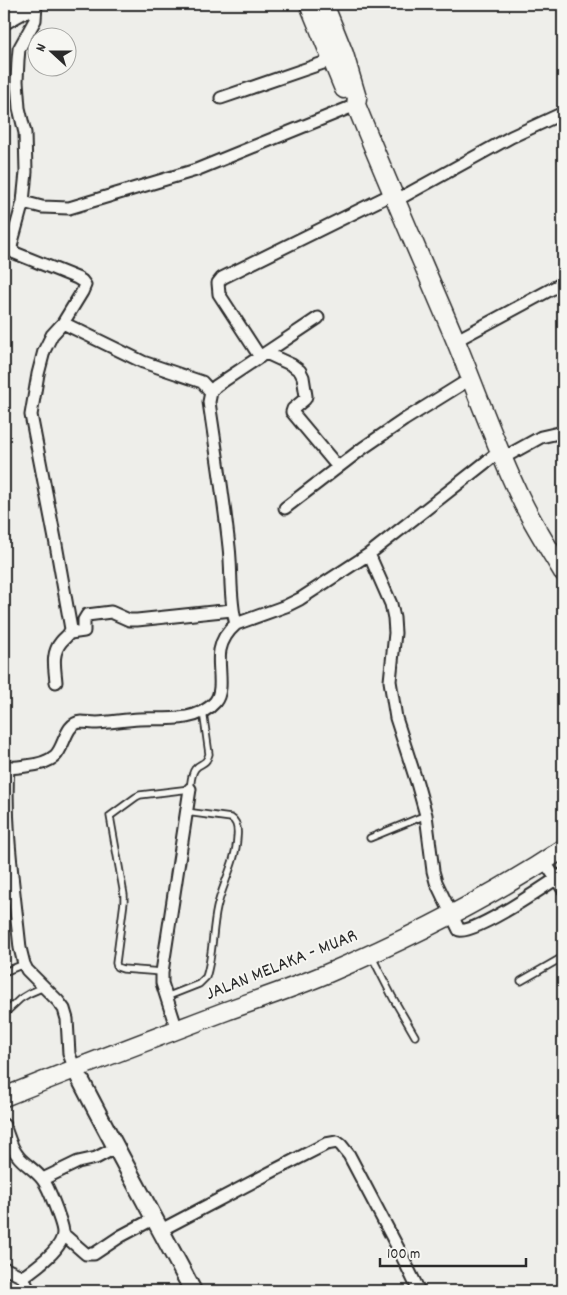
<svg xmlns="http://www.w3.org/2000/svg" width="567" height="1295" viewBox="0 0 567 1295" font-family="Dekko,sans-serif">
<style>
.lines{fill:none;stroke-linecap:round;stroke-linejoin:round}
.lane-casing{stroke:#2b2b2b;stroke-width:9}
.street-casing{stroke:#2b2b2b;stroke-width:15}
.secondary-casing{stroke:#2b2b2b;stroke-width:20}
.primary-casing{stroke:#2b2b2b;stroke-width:21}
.highway-casing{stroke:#2b2b2b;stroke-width:25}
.lane{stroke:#f6f6f2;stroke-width:5.5}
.street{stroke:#f6f6f2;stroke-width:11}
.secondary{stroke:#f6f6f2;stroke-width:16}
.primary{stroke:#f6f6f2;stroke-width:18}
.highway{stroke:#f6f6f2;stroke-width:21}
.labels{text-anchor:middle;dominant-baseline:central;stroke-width:4;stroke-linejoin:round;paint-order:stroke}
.street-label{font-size:19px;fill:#2b2b2b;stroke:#f6f6f2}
</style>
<rect width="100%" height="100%" fill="#eeeeea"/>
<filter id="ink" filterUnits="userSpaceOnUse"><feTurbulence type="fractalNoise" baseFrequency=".02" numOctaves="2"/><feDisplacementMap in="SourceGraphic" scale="10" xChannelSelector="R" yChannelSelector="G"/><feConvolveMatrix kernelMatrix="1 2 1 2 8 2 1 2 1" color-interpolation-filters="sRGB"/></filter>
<g filter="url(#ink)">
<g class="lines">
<g class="lane-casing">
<path id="lane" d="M370 838 426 815
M372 957 393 998 415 1036
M4 972 24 964
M162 972 123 969 117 967 116 963 124 902V895L110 816 136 797 140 795 190 789C191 783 191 774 195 769 200 762 206 766 209 754L203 711
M521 981 563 957
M166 997 199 984 206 977C213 957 212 930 217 908 222 885 236 862 237 838 238 830 238 822 231 818L186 812
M4 1014 20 999 30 993 44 987"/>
</g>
<g class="street-casing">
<path id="street" d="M36 4 35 20 19 49 18 60 17 81 19 108 25 133 26 172 23 202 12 242 11 248 15 253 77 278 82 281 85 285 82 292 63 323 52 335 44 351 38 374 31 415 55 539 71 629C69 636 65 637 61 642 51 654 55 668 56 682
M221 98 332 60
M395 201 511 137 563 113
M23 202 42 207 69 208 196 170 356 105
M63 323 143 362 202 382 211 392 209 402C216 450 224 499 229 547 232 573 229 599 236 624
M455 341 561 284 563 280
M266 353 292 365 300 371 303 377 306 396 305 399 293 409 292 412 338 467
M260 357 219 294 218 283 222 278 392 194
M211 392 216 386 318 318
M503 458 541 437 563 432
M285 508 363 448 404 420 470 379
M369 554 391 604 394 618 395 633 390 681 396 718 417 783 426 815 433 871 436 882 459 930C475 934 547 885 563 874
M70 633 84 631V620L87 615 111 612 129 620H137L232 610
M4 765C11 769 18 767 26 766 36 765 47 763 55 756 65 747 65 723 81 722 86 722 92 723 97 723 111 722 125 720 139 719 163 718 197 723 215 702 225 690 217 665 220 650 222 639 228 631 236 624L286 606 300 599 369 554 500 451
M8 767C4 827 14 888 20 948L24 964 27 970 58 1001 64 1009 67 1019 69 1054 75 1069
M544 861 563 889
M177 1030 162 983V972L190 789
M4 1125C8 1135 11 1148 18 1156 25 1165 36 1170 43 1180 49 1188 53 1201 57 1211 59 1218 63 1226 63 1233 63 1249 34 1269 23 1277L29 1291
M43 1179 78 1162 96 1158 115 1148
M161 1230 279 1168 326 1144 337 1142 341 1145 349 1155 399 1250 419 1291
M63 1234 86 1254H94L121 1236 155 1218
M4 1268 23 1277"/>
</g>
<g class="secondary-casing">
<path id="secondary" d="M75 1069C113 1144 154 1217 193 1291"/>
</g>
<g class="primary-casing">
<path id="primary" d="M309 4 344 89
M324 4 344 54 357 98 356 105C388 184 422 261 455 339 477 392 495 445 520 497 532 523 548 547 563 572
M4 1097C78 1067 152 1039 226 1011 259 999 293 988 326 974 408 939 489 898 563 849"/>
</g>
<g class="highway-casing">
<path id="highway" d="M4 18 29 4"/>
</g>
<use href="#lane" class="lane"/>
<use href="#street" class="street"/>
<use href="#secondary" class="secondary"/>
<use href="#primary" class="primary"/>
<use href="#highway" class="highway"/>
</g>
</g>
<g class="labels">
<g class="street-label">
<text transform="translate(282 966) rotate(-22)">JALAN MELAKA - MUAR</text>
</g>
</g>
<rect width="567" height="1295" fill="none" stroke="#f6f6f2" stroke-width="20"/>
<rect x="10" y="10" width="547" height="1275" fill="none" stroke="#2b2b2b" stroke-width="2" filter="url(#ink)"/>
<g transform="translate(52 52) rotate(291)"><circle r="24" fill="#f6f6f2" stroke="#a5a5a2"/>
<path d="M0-4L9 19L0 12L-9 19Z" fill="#2b2b2b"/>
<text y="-8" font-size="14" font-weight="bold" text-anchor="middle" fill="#2b2b2b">N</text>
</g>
<path d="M380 1258v8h146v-8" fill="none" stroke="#2b2b2b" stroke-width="2.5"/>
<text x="387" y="1258" font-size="15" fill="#2b2b2b" stroke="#f6f6f2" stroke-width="4" paint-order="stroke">100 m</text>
</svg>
